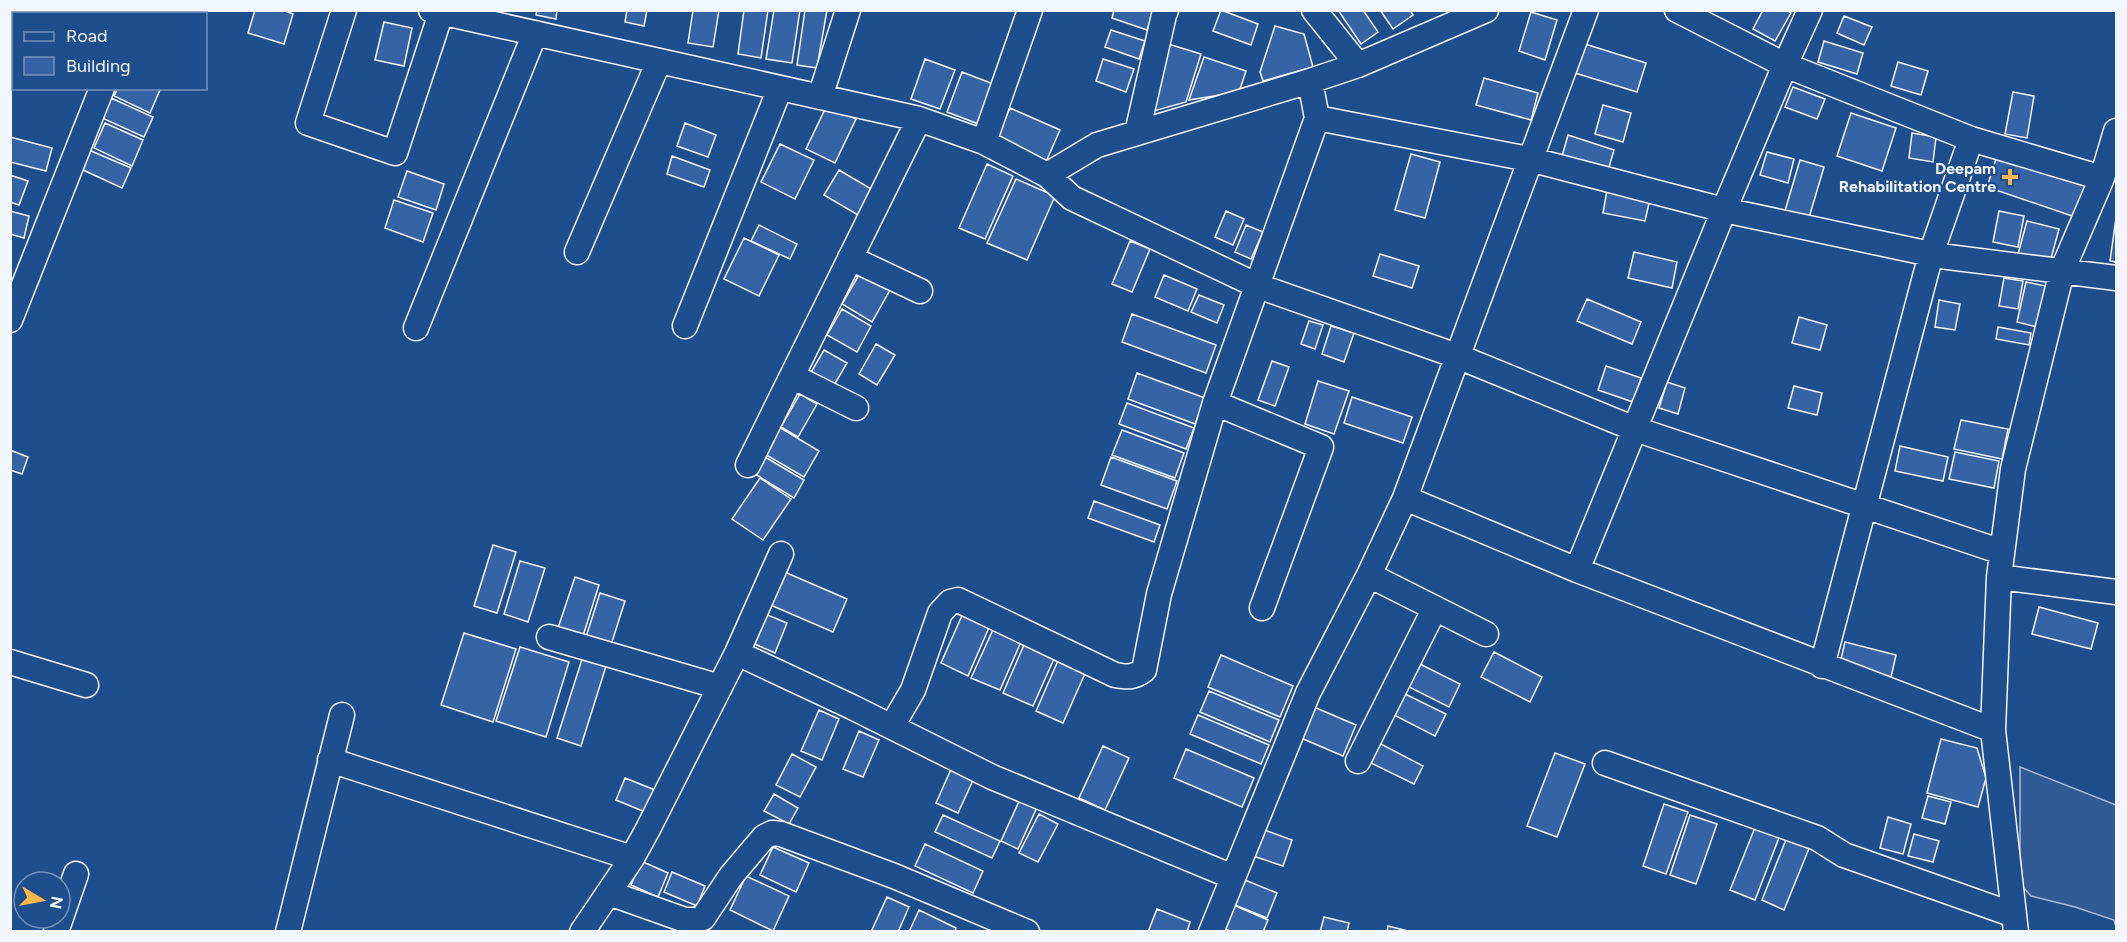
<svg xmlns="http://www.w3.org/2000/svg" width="2127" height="942" viewBox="0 0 2127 942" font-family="Figtree,sans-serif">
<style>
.built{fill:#305b95;stroke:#a8bbd7;stroke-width:1.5}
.building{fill:#3563a3;stroke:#f2f6ff;stroke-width:1.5}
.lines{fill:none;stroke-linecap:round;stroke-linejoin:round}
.minor-casing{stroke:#f2f6ff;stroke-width:27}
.minor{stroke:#1f4e8c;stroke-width:24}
.poi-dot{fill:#ffb74d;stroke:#1f4e8c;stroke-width:2}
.labels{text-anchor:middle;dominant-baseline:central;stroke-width:4.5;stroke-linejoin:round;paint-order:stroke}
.poi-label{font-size:16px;font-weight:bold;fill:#f2f6ff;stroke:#1f4e8c;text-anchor:end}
</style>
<rect width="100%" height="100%" fill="#1f4e8c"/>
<path class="built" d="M2020 767 2116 805V927L2114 920 2075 907 2031 896 2023 887 2020 853Z"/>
<path class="building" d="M10 10 20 14H14V37L10 36Z
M255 10H283L293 14 284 44 248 33Z
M537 10H557L556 19 536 15Z
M627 10H647L644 26 625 22Z
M693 10H719L713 47 688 43Z
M744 10H768L761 58 738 54Z
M774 10H800L792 63 766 59Z
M805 10H827L817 68 797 65Z
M1114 10H1154L1147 30 1112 18Z
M1221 10 1258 24 1251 45 1213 31Z
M1338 10H1363L1378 32 1361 44Z
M1380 10H1410L1413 15 1393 29Z
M1763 10H1787L1791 13 1775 41 1753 29Z
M1531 12 1557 20 1545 60 1519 51Z
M1844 16 1872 27 1864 45 1837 33Z
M384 22 412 28 404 66 375 60Z
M1275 26 1304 34 1313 67 1263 81 1260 72Z
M1111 30 1145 41 1139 59 1105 47Z
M1824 41 1863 53 1857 74 1818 62Z
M1165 43 1201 54 1186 102 1143 114Z
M1585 44 1646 63 1637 92 1575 73Z
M1204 57 1246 71 1239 92 1189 100Z
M925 59 955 70 940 109 911 99Z
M1103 59 1134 69 1126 92 1096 81Z
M1898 62 1928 71 1921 95 1891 86Z
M962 72 996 85 981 125 947 112Z
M1484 78 1538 93 1531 120 1476 105Z
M1793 87 1825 99 1817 119 1785 107Z
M118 88H156L160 90 150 113 114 96Z
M2013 92 2034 96 2027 138 2005 134Z
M111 98 153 117 144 137 102 118Z
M827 105 856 119 835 163 806 149Z
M1603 105 1631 113 1623 142 1595 134Z
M1010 108 1060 130 1045 164 995 142Z
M1851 113 1896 128 1882 171 1837 156Z
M105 123 143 140 132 166 94 148Z
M685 123 716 135 708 157 677 146Z
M1912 133 1936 137 1933 162 1909 158Z
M1568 135 1614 150 1607 174 1561 160Z
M10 137 52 148 46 171 10 162Z
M780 144 814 160 795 199 761 182Z
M89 150 131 168 122 188 81 169Z
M1767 152 1794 159 1788 183 1760 175Z
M1411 154 1440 162 1425 218 1395 210Z
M672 156 710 170 704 187 667 174Z
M1997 156 2088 187 2078 218 1987 187Z
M1800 160 1824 167 1808 221 1784 214Z
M987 164 1013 176 985 239 959 228Z
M839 170 878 193 863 218 824 195Z
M407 171 444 184 436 210 398 197Z
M10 175 28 181 19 205 10 202Z
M1016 179 1055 196 1027 260 987 243Z
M1607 190 1650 199 1645 221 1603 213Z
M394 200 433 213 423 242 385 228Z
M10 211 29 216 24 238 10 234Z
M1226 211 1244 219 1233 245 1215 237Z
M1999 211 2024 216 2018 247 1993 242Z
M2116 218V262L2110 261Z
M2027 221 2059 229 2050 262 2018 254Z
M759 225 797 244 790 259 751 241Z
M1246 225 1263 232 1251 259 1235 252Z
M744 238 779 255 759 296 724 279Z
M1130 241 1150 249 1132 292 1112 284Z
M1634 252 1677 262 1672 288 1628 278Z
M1380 254 1419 266 1412 288 1373 276Z
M860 273 890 290 872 322 842 304Z
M1164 275 1197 289 1188 311 1155 297Z
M2004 278 2023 281 2018 309 1999 306Z
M2026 282 2046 286 2037 327 2017 322Z
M1199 295 1224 305 1217 323 1191 312Z
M1587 299 1641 322 1632 344 1577 321Z
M1939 300 1960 304 1955 330 1935 327Z
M842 309 871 326 857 352 827 335Z
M1132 314 1216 345 1206 373 1122 342Z
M1799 317 1827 325 1820 350 1792 343Z
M1309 321 1323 325 1315 349 1301 344Z
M1331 326 1354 333 1344 362 1322 354Z
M1998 327 2031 333 2029 345 1996 339Z
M876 344 895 355 877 385 859 374Z
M824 350 847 363 833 387 810 374Z
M1272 361 1289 367 1275 406 1258 400Z
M1606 366 1641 378 1633 402 1598 390Z
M1137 373 1205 398 1195 424 1128 399Z
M1318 381 1349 391 1334 434 1305 424Z
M1667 382 1685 388 1678 414 1659 408Z
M1794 386 1822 393 1817 415 1788 408Z
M800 394 817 404 798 437 781 427Z
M1352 397 1412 417 1403 443 1344 423Z
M1127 403 1194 428 1186 449 1119 424Z
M1961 420 2008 429 2002 459 1954 449Z
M779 427 819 451 804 477 763 453Z
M1122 430 1184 453 1175 478 1112 455Z
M1900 446 1948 457 1943 481 1895 471Z
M10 450 28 457 22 474 10 470Z
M1955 452 1999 461 1994 488 1949 479Z
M765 457 804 480 794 498 755 474Z
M1111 457 1177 481 1167 509 1101 485Z
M760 478 791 499 763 540 732 519Z
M1094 501 1160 525 1154 542 1088 518Z
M493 545 516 552 497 613 474 606Z
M520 561 545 568 528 622 504 614Z
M780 570 847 599 833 632 766 603Z
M575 577 599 585 583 636 558 628Z
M600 593 625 601 611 645 586 637Z
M2039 607 2098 623 2091 649 2032 634Z
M964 611 991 623 968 676 941 663Z
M760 612 787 623 775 653 748 641Z
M996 623 1024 635 1000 690 971 678Z
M464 633 516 649 493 722 441 705Z
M1027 638 1057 652 1033 706 1003 693Z
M1845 642 1896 655 1891 677 1840 663Z
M520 647 569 662 546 737 496 721Z
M1494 652 1542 677 1530 702 1481 677Z
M1221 655 1293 686 1280 717 1208 687Z
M583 656 607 663 581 746 557 738Z
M1060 656 1087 669 1063 723 1036 711Z
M1414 661 1460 684 1449 707 1403 684Z
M1209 691 1279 720 1270 742 1200 712Z
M1401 692 1446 714 1435 736 1390 713Z
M1314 707 1356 725 1343 756 1301 738Z
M819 710 839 719 822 760 801 751Z
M1198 715 1269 745 1261 764 1190 734Z
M859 731 879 740 863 777 843 769Z
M1941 739 1977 748 1986 778 1978 807 1927 793Z
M1377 742 1423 766 1414 784 1367 761Z
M1103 746 1129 758 1105 810 1079 798Z
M1186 749 1254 778 1242 807 1174 778Z
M1555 753 1585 764 1557 837 1527 826Z
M792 754 816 767 800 797 776 785Z
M952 767 974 778 958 813 936 803Z
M625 778 655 790 645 812 616 800Z
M774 794 798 808 789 824 764 811Z
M1928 796 1951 802 1945 824 1922 818Z
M1021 797 1038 805 1018 849 1001 841Z
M1664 804 1688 812 1666 874 1643 866Z
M1039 814 1058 824 1038 862 1019 853Z
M943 815 1000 841 992 858 935 832Z
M1690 815 1717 824 1696 884 1670 875Z
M1888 817 1911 824 1903 854 1880 848Z
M1758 820 1782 830 1755 900 1730 890Z
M1259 828 1292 840 1283 866 1250 855Z
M1914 834 1939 841 1933 862 1908 856Z
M1787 837 1810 846 1784 910 1762 900Z
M925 844 983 871 973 893 915 866Z
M773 847 809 863 796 892 760 875Z
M641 861 668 873 658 897 631 885Z
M672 872 705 886 697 906 664 892Z
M746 876 789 896 773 931 730 910Z
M1240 878 1277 893 1267 918 1230 903Z
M887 897 909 907 898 932H871Z
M1229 903 1268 920 1263 932H1232L1219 926Z
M1157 909 1190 922 1187 932H1148Z
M919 910 956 928 955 932H909Z
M1324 917 1349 923 1347 932H1320Z
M1388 926 1412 932H1387Z"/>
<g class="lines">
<g class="minor-casing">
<path id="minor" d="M344 10 308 123 395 153 441 13
M431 10 919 119 984 142 1047 175 1072 198 1258 286 1457 356 1635 429 2002 552
M1314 10 1358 65
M1677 10 1785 65 1971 139 2102 178
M1810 10 1785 65 1724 210 1940 256 2116 278
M132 14 133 10
M820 97 848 10
M1317 118 1529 159 1724 210 1577 570
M1137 133 1164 15 1166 10
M984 142 1030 10
M1047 175 1097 145 1310 81 1358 65 1486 10
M577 252 659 61
M850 258 920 291
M10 320 102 88
M685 326 780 88
M416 328 535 33
M792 376 856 408
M1215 403 1321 447 1262 608
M748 465 919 119
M1405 498 1577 570 1993 730
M1999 577 2116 592
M1486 634 1369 575 1405 498 1586 10
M549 637 720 687
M737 653 852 707 992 777 1233 877
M10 662 86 685
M1822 666 1931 254 1971 139
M892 726 913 690 940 613 950 602 958 600 1115 675C1127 677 1134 678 1144 670L1159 594 1215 403 1317 118 1310 81
M330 760 632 858
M1358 761 1435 608
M1605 763 1817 838 1844 855 2014 915
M609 893 685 920H694L703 918 731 876 764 837 772 833 781 834 894 876 1027 932
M56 932 76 874
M288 932 342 715
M582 932 632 858 648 829 737 653 781 554
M1211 932 1308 693 1369 575
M2016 932 1993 730 1999 577 2013 469 2062 271 2102 178 2116 131"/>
</g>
<use href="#minor" class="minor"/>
</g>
<path class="poi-dot" d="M2007 168h6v6h6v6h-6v6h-6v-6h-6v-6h6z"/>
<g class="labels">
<g class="poi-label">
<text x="1996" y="168">Deepam<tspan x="1996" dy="18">Rehabilitation Centre</tspan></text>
</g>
</g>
<rect width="2127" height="942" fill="none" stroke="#f2f6ff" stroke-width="24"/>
<rect x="12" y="12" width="195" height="78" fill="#1f4e8c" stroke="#7391ba" stroke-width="1.5"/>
<rect x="24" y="32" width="30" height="9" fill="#1f4e8c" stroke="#7391ba" stroke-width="1.5"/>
<text x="66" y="42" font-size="18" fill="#f2f6ff">Road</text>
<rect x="24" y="57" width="30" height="18" fill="#3563a3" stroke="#7391ba" stroke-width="1.5"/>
<text x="66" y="72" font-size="18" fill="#f2f6ff">Building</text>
<g transform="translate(42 900) rotate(100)"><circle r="28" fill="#1f4e8c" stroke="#7391ba" stroke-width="1.5"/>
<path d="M0-4.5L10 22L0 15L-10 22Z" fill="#ffb74d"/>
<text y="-9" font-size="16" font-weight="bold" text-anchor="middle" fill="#f2f6ff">N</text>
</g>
</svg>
